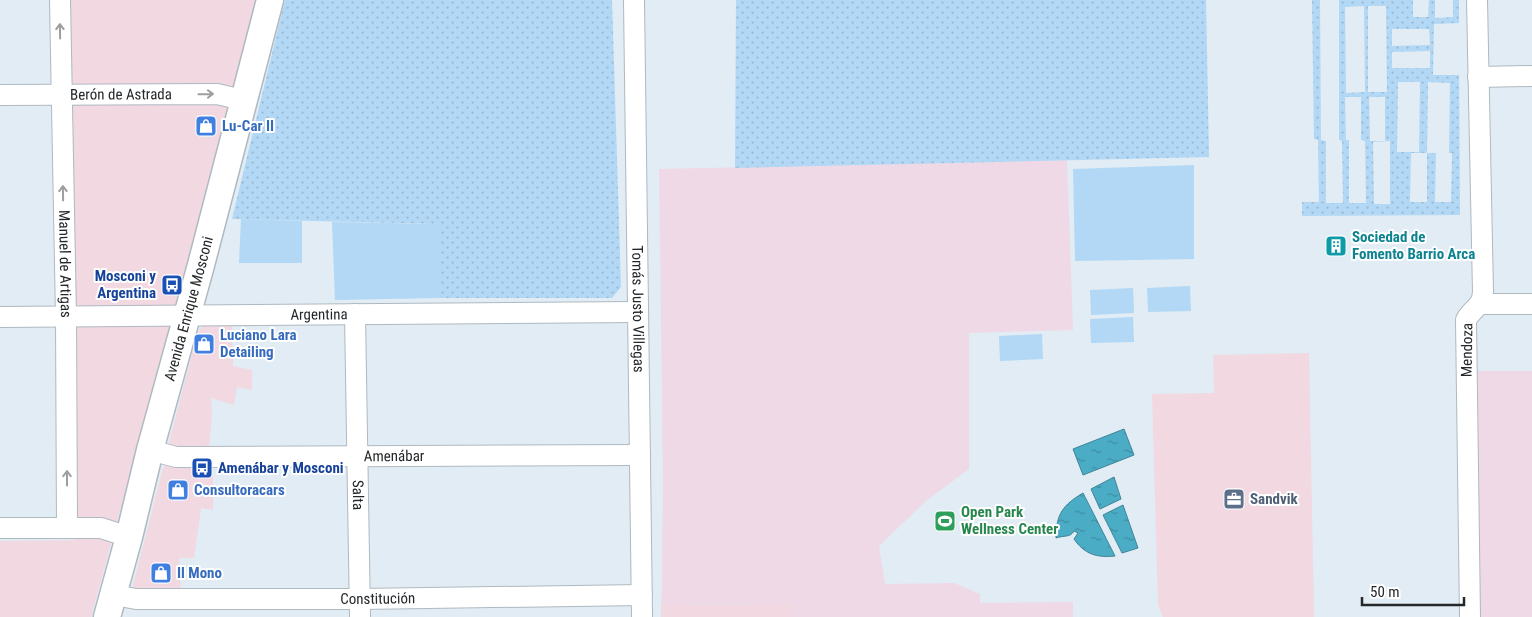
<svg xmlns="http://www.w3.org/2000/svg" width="1532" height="617" viewBox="0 0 1532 617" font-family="'Roboto Condensed',sans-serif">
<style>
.commercial{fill:#f1d8e1}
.industrial{fill:#efd9e6}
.grass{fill:url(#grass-dots);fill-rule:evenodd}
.garden{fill:#b2d8f5}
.water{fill:url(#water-ripples);stroke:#3f8498}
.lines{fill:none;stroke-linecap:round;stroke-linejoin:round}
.minor-casing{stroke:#afb9c0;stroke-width:22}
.major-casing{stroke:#afb9c0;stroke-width:29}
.minor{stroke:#fff;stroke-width:20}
.major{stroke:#fff;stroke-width:26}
.oneway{stroke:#9c9ea0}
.labels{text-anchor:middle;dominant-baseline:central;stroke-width:4;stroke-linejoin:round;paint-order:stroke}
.street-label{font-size:15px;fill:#24282b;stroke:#fff}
.shop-label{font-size:15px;font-weight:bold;fill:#366cbe;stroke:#fff;text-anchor:start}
.culture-label{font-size:15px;font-weight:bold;fill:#0d838f;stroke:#fff;text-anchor:start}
.transit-label{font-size:15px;font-weight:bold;fill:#164399;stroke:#fff;text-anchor:end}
.service-label{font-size:15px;font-weight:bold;fill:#4e5e75;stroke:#fff;text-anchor:start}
.leisure-label{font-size:15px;font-weight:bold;fill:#27864d;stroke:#fff;text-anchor:start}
</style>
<defs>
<pattern id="grass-dots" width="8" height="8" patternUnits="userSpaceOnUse" patternTransform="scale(1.25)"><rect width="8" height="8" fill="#b2d8f5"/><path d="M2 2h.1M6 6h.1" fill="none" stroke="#99b9d2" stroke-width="1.8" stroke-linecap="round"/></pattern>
<pattern id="water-ripples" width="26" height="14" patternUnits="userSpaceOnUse" patternTransform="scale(1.25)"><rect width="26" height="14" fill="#4bacc6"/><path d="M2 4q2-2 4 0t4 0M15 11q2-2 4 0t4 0" fill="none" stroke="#3e8ca1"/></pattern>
</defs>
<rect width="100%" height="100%" fill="#e1ecf4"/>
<path class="commercial" d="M65 0H260L91 617H0V541L74 540Z
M232 322 233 366 252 370V390L237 387 234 405 211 398 212 414 209 449 170 447 169 443 197 334 204 324Z
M1309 353 1314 617H1163L1158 604 1152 394 1214 393 1213 355Z
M213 462V510L201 508 194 558H179L181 596 135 590 133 585 163 468 168 464Z
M791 604V617H661V605Z"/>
<path class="industrial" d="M1067 160 1073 330 969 333V469L926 501 879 546 885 584 954 583 980 594V603L1073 602V617H791V604L661 605 662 584 663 480 659 169Z
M1475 371H1532V617H1477Z"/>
<path class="grass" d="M285 0H612L621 287 612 298H440V224L232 219Z
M736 0H1206L1209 157 735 168Z
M1312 0H1320L1321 140 1326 141V203H1343L1342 141 1339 140V0H1413V17H1428L1429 0H1435V18L1453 17V0H1459V23L1434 24 1433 75H1459L1460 215 1302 216V202H1319L1318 140 1314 139ZM1364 6 1365 92 1346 93 1345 7ZM1368 6H1386L1387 92H1368ZM1392 29H1429L1430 45 1392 46ZM1430 51V68H1392V52ZM1398 82H1420L1419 152H1397ZM1428 82 1450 83 1449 153H1452L1451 202H1435L1436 153H1427ZM1345 97H1361V140L1365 141 1366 203H1349V140H1346ZM1369 97H1385V141H1370ZM1390 141V204H1374L1373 142ZM1411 153H1427V202H1410Z"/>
<path class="garden" d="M1194 165V259L1075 261 1073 169Z
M241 219 302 221V263H239Z
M332 222 441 224 440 298 335 300Z
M1190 286 1191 311 1148 312 1147 288Z
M1133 288 1134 313 1091 315 1090 290Z
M1133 317 1134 342 1091 343 1090 319Z
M1042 334 1043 359 1000 361 999 336Z"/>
<path class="water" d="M1124 429 1134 455 1083 475 1073 449Z
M1114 477 1121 499 1100 509 1091 489Z
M1083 493 1115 556C1097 558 1084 554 1074 539L1078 533 1074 531C1070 538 1064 535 1056 538 1056 514 1063 505 1083 493Z
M1123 505 1138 548 1122 553 1103 515Z"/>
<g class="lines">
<g class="minor-casing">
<g id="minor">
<path id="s1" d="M60 0 66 317 67 527"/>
<path id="s2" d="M634 0 642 617"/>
<path d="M1478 77 1532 76"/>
<path id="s3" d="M0 95 217 94 243 100"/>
<path d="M1481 304H1532"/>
<path id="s4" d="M355 314 360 617"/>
<path id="s5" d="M0 317 638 312"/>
<path id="s6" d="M150 450 176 457H196L640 455"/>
<path d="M0 528H101L129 537"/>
<path id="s7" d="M114 595 136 599H360L642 595"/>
<path d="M1470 617 1466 320C1472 308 1482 308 1483 292L1477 0"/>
</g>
</g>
<g class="major-casing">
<g id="major">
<path id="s8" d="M107 617 129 537 150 450 201 265 270 0"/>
</g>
</g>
<use href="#minor" class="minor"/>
<use href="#major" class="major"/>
</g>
<defs><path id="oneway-shaft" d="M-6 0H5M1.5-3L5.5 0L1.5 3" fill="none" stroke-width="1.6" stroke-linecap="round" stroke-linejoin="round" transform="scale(1.25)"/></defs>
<g class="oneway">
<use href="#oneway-shaft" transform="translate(60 31) rotate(-91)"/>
<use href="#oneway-shaft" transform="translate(206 94) rotate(-1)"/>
<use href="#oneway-shaft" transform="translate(63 193) rotate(-91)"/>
<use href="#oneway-shaft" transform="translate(67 478) rotate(-90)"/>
</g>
<defs>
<g id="shop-square" transform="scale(1.125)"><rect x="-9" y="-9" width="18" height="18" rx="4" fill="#3f7fe0" stroke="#fff"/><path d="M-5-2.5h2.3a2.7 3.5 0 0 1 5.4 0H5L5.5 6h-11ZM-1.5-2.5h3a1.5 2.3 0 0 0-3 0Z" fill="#fff"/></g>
<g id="building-square" transform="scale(1.125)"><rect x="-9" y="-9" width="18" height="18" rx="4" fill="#0f9aa8" stroke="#fff"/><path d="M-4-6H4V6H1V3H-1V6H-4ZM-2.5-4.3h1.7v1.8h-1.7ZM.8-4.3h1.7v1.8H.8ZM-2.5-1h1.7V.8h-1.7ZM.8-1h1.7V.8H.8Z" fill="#fff"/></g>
<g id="bus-square" transform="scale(1.125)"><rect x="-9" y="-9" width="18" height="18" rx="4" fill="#1a4fb4" stroke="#fff"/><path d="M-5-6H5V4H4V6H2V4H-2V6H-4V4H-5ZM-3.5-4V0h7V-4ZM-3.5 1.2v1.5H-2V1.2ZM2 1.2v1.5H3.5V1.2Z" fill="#fff"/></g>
<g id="office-square" transform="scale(1.125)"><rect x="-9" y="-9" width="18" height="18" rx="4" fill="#5c6f8a" stroke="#fff"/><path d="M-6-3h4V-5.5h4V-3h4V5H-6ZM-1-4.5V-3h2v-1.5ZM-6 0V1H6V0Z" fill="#fff"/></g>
<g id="stadium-square" transform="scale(1.125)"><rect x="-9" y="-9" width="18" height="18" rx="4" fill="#2e9e5b" stroke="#fff"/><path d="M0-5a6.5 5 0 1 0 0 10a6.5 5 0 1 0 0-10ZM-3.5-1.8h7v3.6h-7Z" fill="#fff"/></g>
</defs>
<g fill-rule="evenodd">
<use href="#shop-square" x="206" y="126"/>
<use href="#building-square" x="1336" y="246"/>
<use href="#bus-square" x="172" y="285"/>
<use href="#shop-square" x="204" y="344"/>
<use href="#bus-square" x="202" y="468"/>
<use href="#shop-square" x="178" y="490"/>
<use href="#office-square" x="1234" y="499"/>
<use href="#stadium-square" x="945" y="521"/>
<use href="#shop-square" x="161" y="573"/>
</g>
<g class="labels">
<g class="street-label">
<text stroke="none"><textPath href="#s3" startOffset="121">Berón de Astrada</textPath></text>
<text stroke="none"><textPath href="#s1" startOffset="264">Manuel de Artigas</textPath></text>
<text stroke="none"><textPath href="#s8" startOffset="319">Avenida Enrique Mosconi</textPath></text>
<text stroke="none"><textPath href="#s2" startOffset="309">Tomás Justo Villegas</textPath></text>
<text stroke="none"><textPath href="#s5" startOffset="319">Argentina</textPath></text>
<text transform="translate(1467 350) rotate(-89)">Mendoza</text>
<text stroke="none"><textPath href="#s6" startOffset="245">Amenábar</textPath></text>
<text stroke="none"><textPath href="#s4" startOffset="181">Salta</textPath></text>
<text stroke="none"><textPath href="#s7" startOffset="264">Constitución</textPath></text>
</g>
<g class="shop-label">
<text x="222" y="126">Lu-Car II</text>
<text x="220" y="335">Luciano Lara<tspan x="220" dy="17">Detailing</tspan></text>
<text x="194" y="490">Consultoracars</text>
<text x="177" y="573">Il Mono</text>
</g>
<g class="culture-label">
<text x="1352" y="237">Sociedad de<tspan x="1352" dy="17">Fomento Barrio Arca</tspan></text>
</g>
<g class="transit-label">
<text x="156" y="276">Mosconi y<tspan x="156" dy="17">Argentina</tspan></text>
<text x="218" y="468" text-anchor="start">Amenábar y Mosconi</text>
</g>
<g class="service-label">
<text x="1250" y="499">Sandvik</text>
</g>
<g class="leisure-label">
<text x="961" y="512">Open Park<tspan x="961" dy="17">Wellness Center</tspan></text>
</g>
</g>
<path d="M1362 597v8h102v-8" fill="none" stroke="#24282b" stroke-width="2.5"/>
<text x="1370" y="597" font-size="15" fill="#24282b" stroke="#ffffff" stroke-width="4" paint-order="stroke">50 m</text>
</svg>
